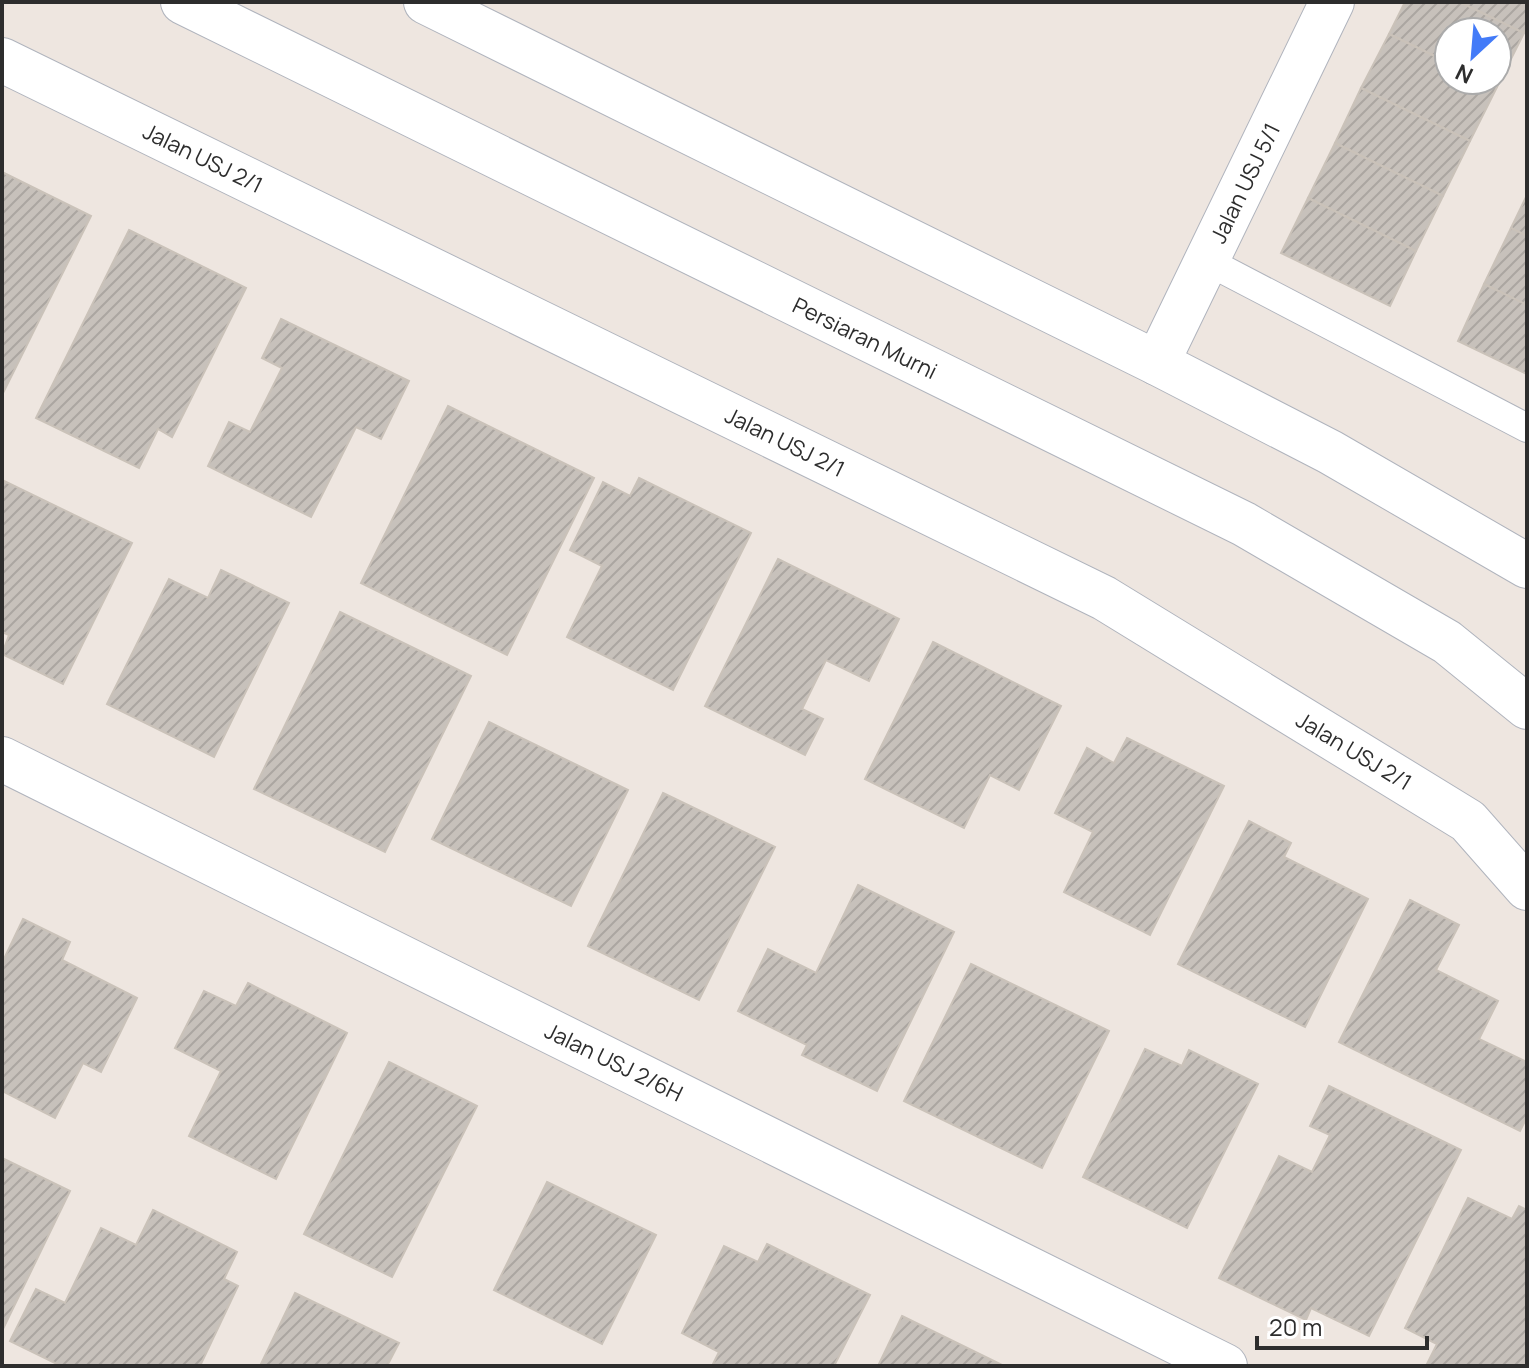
<svg xmlns="http://www.w3.org/2000/svg" width="1529" height="1368" font-family="Manrope,sans-serif">
	<defs>
		<pattern id="building-hatch" width="6" height="6" patternUnits="userSpaceOnUse" patternTransform="scale(2)"><rect width="6" height="6" fill="#c7c1bb"/><path d="M-1 1l2-2M0 6l6-6M5 7l2-2" fill="none" stroke="#aba6a1"/></pattern>
	</defs>
	<rect width="100%" height="100%" fill="#eee6e0"/>
	<!-- building -->
	<g fill="url(#building-hatch)" stroke="#cac2b9" stroke-width="2">
		<path d="M 1405,2 L 1460,2 L 1524,33 L 1497,87 L 1483,80 L 1497,80 L 1497,32 L 1449,32 L 1449,63 L 1389,34 Z"/>
		<path d="M 1460,2 L 1527,2 L 1527,27 L 1524,33 Z"/>
		<path d="M 1389,34 L 1449,63 L 1449,80 L 1483,80 L 1497,87 L 1470,141 L 1361,88 Z"/>
		<path d="M 1361,88 L 1470,141 L 1443,196 L 1335,143 Z"/>
		<path d="M 1335,143 L 1443,196 L 1416,251 L 1308,198 Z"/>
		<path d="M 2,172 L 91,216 L 2,395 Z"/>
		<path d="M 1527,195 L 1527,236 L 1511,228 Z"/>
		<path d="M 1308,198 L 1416,251 L 1390,306 L 1281,253 Z"/>
		<path d="M 1511,228 L 1527,236 L 1527,305 L 1484,284 Z"/>
		<path d="M 129,230 L 246,288 L 172,437 L 158,429 L 139,468 L 36,418 Z"/>
		<path d="M 1484,284 L 1527,305 L 1527,374 L 1458,341 Z"/>
		<path d="M 281,319 L 409,381 L 381,439 L 356,427 L 311,517 L 208,466 L 229,422 L 250,432 L 282,368 L 262,358 Z"/>
		<path d="M 448,406 L 594,478 L 507,655 L 361,583 Z"/>
		<path d="M 639,478 L 751,533 L 673,690 L 567,637 L 602,566 L 570,550 L 603,482 L 630,496 Z"/>
		<path d="M 2,480 L 132,543 L 63,684 L 2,654 L 9,635 L 2,632 Z"/>
		<path d="M 778,559 L 899,619 L 869,681 L 826,660 L 802,709 L 823,719 L 805,755 L 705,706 Z"/>
		<path d="M 221,570 L 289,603 L 214,757 L 107,704 L 169,579 L 208,598 Z"/>
		<path d="M 340,612 L 471,676 L 385,852 L 254,789 Z"/>
		<path d="M 933,642 L 1061,706 L 1019,790 L 990,775 L 964,828 L 865,779 Z"/>
		<path d="M 489,722 L 628,790 L 571,906 L 432,839 Z"/>
		<path d="M 1127,738 L 1224,786 L 1150,935 L 1064,892 L 1093,832 L 1055,813 L 1087,748 L 1114,763 Z"/>
		<path d="M 663,793 L 775,847 L 699,1000 L 588,946 Z"/>
		<path d="M 1249,821 L 1291,843 L 1284,857 L 1368,899 L 1305,1027 L 1178,964 Z"/>
		<path d="M 858,885 L 954,932 L 877,1091 L 802,1055 L 807,1045 L 738,1011 L 768,949 L 816,973 Z"/>
		<path d="M 1410,900 L 1459,925 L 1436,970 L 1498,1001 L 1479,1039 L 1527,1062 L 1527,1117 L 1520,1131 L 1339,1042 Z"/>
		<path d="M 23,919 L 70,942 L 62,960 L 137,998 L 101,1072 L 83,1063 L 55,1118 L 2,1091 L 2,963 Z"/>
		<path d="M 971,964 L 1109,1031 L 1042,1168 L 904,1101 Z"/>
		<path d="M 248,983 L 347,1033 L 276,1179 L 189,1136 L 221,1071 L 175,1048 L 204,991 L 236,1006 Z"/>
		<path d="M 1145,1049 L 1182,1066 L 1189,1050 L 1258,1084 L 1187,1228 L 1083,1177 Z"/>
		<path d="M 389,1062 L 477,1106 L 392,1277 L 304,1234 Z"/>
		<path d="M 1329,1086 L 1461,1150 L 1369,1336 L 1311,1308 L 1306,1320 L 1219,1278 L 1279,1156 L 1312,1172 L 1330,1135 L 1310,1126 Z"/>
		<path d="M 2,1158 L 70,1191 L 2,1331 Z"/>
		<path d="M 547,1182 L 656,1235 L 602,1344 L 494,1290 Z"/>
		<path d="M 1468,1198 L 1512,1219 L 1519,1206 L 1527,1210 L 1527,1366 L 1426,1366 L 1437,1344 L 1405,1328 Z"/>
		<path d="M 153,1210 L 237,1252 L 224,1279 L 238,1286 L 200,1366 L 61,1366 L 10,1341 L 36,1289 L 65,1303 L 101,1228 L 136,1245 Z"/>
		<path d="M 767,1244 L 870,1295 L 834,1366 L 712,1366 L 719,1352 L 682,1333 L 724,1246 L 758,1262 Z"/>
		<path d="M 295,1293 L 399,1343 L 387,1366 L 260,1366 Z"/>
		<path d="M 902,1316 L 1004,1366 L 878,1366 Z"/>
	</g>
	<g fill="none" stroke-linecap="round" stroke-linejoin="round">
		<defs>
			<path id="lane" d="M 1207,261 L 1527,428"/>
			<g id="street">
				<path d="M 2,60 L 1104,598 L 1468,821 L 1527,888"/>
				<path d="M 1157,363 L 1332,2"/>
				<path d="M 2,759 L 1225,1366"/>
			</g>
			<g id="secondary">
				<path d="M 183,2 L 1244,524 L 1447,642 L 1527,707"/>
				<path d="M 426,2 L 1157,363 L 1330,452 L 1527,566"/>
			</g>
		</defs>
		<!-- lane casing -->
		<use href="#lane" stroke="#b0b4bd" stroke-width="30"/>
		<!-- street casing -->
		<use href="#street" stroke="#b0b4bd" stroke-width="46"/>
		<!-- secondary casing -->
		<use href="#secondary" stroke="#b0b4bd" stroke-width="46"/>
		<!-- lane -->
		<use href="#lane" stroke="#fff" stroke-width="28"/>
		<!-- street -->
		<use href="#street" stroke="#fff" stroke-width="44"/>
		<!-- secondary -->
		<use href="#secondary" stroke="#fff" stroke-width="44"/>
	</g>
	<g text-anchor="middle" dominant-baseline="central" stroke-width="7" stroke-linejoin="round" paint-order="stroke">
		<!-- street labels -->
		<g font-size="22" fill="#2d2d2d" stroke="#fff">
			<text transform="translate(203 158) rotate(26)">Jalan USJ 2/1</text>
			<text transform="translate(1245 183) rotate(-64)">Jalan USJ 5/1</text>
			<text transform="translate(865 338) rotate(26)">Persiaran Murni</text>
			<text transform="translate(785 442) rotate(26)">Jalan USJ 2/1</text>
			<text transform="translate(1354 751) rotate(31)">Jalan USJ 2/1</text>
			<text transform="translate(614 1062) rotate(26)">Jalan USJ 2/6H</text>
		</g>
	</g>
	<!-- border -->
	<rect width="1529" height="1368" fill="none" stroke="#2d2d2d" stroke-width="8"/>
	<!-- north arrow -->
	<g transform="translate(1473 56) rotate(206)"><circle r="38" fill="#ffffff" stroke="#ababab" stroke-width="2"/>
	<path d="M0-6L14 30L0 20L-14 30Z" fill="#437bf8"/>
	<text y="-12" font-size="22" font-weight="bold" text-anchor="middle" fill="#2d2d2d">N</text>
	</g>
	<!-- scale -->
	<path d="M1257 1336v12h170v-12" fill="none" stroke="#2d2d2d" stroke-width="4"/>
	<text x="1269" y="1336" font-size="24" fill="#2d2d2d" stroke="#ffffff" stroke-width="6" paint-order="stroke">20 m</text>
</svg>
